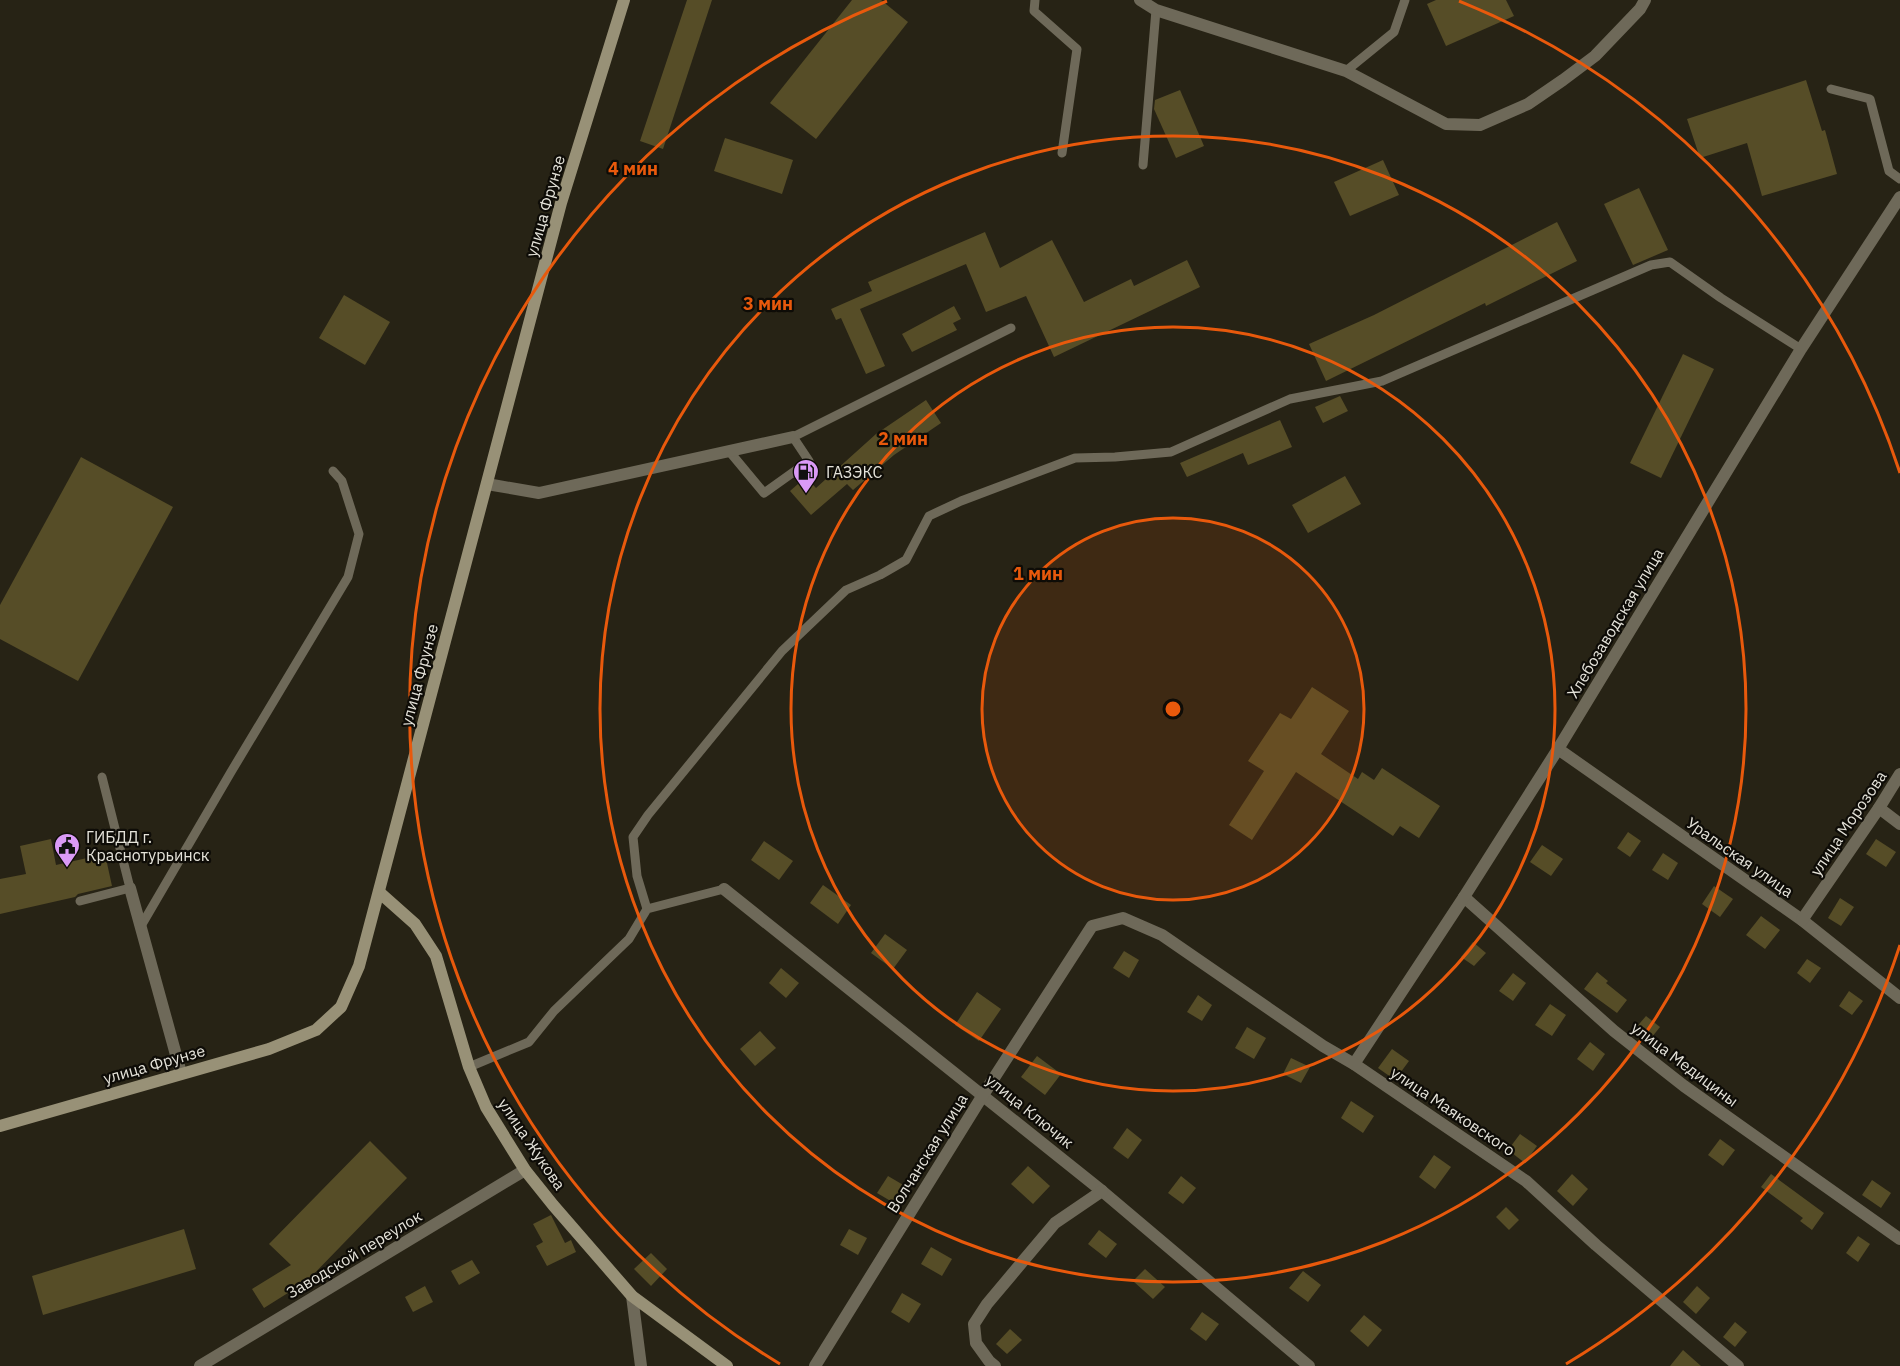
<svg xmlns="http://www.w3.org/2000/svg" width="1900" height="1366" font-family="'IBM Plex Sans',sans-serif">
	<rect width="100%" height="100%" fill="#272315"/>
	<!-- building -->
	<g fill="#564d27">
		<path d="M 687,0 L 712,0 L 663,149 L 640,141 Z"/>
		<path d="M 852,0 L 881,0 L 908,22 L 816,139 L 770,103 Z"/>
		<path d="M 1436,0 L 1506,0 L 1514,16 L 1446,46 L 1427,4 Z"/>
		<path d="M 1806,80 L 1822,131 L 1825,130 L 1837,174 L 1762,196 L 1747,143 L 1700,158 L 1687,119 Z"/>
		<path d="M 1180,90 L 1204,146 L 1176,158 L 1154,109 L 1155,100 Z"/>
		<path d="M 725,138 L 793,160 L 782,194 L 714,171 Z"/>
		<path d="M 1383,160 L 1399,195 L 1350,216 L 1334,182 Z"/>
		<path d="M 1639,188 L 1668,250 L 1633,265 L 1604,204 Z"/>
		<path d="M 1557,222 L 1577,261 L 1486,306 L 1485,303 L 1326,381 L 1309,344 L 1374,315 Z"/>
		<path d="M 985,232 L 1000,268 L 1052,240 L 1084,302 L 1131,279 L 1134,286 L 1187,260 L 1200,287 L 1054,357 L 1026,296 L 986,312 L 966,264 L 860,309 L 885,366 L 866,374 L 841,318 L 836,320 L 831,309 L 872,291 L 868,282 Z"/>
		<path d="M 344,295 L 390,322 L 365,365 L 319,338 Z"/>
		<path d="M 954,306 L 961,319 L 953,323 L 957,330 L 912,352 L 902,334 Z"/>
		<path d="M 1683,354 L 1714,369 L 1661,478 L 1630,463 Z"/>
		<path d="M 1340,396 L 1348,411 L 1323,423 L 1315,407 Z"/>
		<path d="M 926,400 L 941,423 L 894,455 L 853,490 L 847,484 L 811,515 L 790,491 L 806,477 L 816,488 L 876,434 Z"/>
		<path d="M 1280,420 L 1292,447 L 1248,465 L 1243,453 L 1187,477 L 1180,463 Z"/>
		<path d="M 81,457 L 173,507 L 78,681 L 0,639 L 0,605 Z"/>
		<path d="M 1345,476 L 1361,504 L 1308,533 L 1292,505 Z"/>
		<path d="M 1312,687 L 1349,711 L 1321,754 L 1358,779 L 1362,772 L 1374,780 L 1382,768 L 1440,806 L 1419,838 L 1400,826 L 1393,836 L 1296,772 L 1252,840 L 1229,825 L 1264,771 L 1248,761 L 1280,713 L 1291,719 Z"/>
		<path d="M 1628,832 L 1641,841 L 1630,857 L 1617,848 Z"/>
		<path d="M 51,839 L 56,865 L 105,854 L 112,886 L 78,894 L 75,897 L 0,914 L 0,879 L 26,874 L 20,846 Z"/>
		<path d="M 1876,839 L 1896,852 L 1886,867 L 1866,854 Z"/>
		<path d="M 764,841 L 793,861 L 779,880 L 751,860 Z"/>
		<path d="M 1542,845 L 1563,859 L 1551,876 L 1530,862 Z"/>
		<path d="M 1663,853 L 1678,863 L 1668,880 L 1652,870 Z"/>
		<path d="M 823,885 L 851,905 L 838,924 L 810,903 Z"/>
		<path d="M 1714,886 L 1733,899 L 1720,917 L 1702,904 Z"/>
		<path d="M 1840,898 L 1854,907 L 1841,926 L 1828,918 Z"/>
		<path d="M 1761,916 L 1780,930 L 1765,949 L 1746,935 Z"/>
		<path d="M 885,934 L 907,950 L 893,969 L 871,953 Z"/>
		<path d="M 1473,942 L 1486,953 L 1474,966 L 1461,957 Z"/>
		<path d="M 1124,951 L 1139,960 L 1129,978 L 1113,968 Z"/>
		<path d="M 1807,959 L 1821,968 L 1810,983 L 1797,973 Z"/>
		<path d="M 781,968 L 799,983 L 786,998 L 769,983 Z"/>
		<path d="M 1597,972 L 1608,981 L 1606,983 L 1627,1000 L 1617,1013 L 1584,989 Z"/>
		<path d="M 1513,973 L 1526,983 L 1513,1001 L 1499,991 Z"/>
		<path d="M 1849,991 L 1863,1001 L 1852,1015 L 1839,1006 Z"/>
		<path d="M 977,992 L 1001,1009 L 979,1041 L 955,1025 Z"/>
		<path d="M 1198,995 L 1212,1005 L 1202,1021 L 1187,1012 Z"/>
		<path d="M 1550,1004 L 1566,1015 L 1552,1036 L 1535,1025 Z"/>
		<path d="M 1646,1016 L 1660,1027 L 1648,1042 L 1634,1030 Z"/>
		<path d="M 1247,1027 L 1266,1038 L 1254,1059 L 1235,1048 Z"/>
		<path d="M 760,1031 L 776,1048 L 755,1066 L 740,1049 Z"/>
		<path d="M 1590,1042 L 1605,1054 L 1593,1071 L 1577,1059 Z"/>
		<path d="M 1392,1049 L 1409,1061 L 1395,1080 L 1378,1068 Z"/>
		<path d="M 1037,1056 L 1061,1074 L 1045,1095 L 1021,1077 Z"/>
		<path d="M 1291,1058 L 1310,1067 L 1301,1083 L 1283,1074 Z"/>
		<path d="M 1351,1101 L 1374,1116 L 1363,1133 L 1341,1118 Z"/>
		<path d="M 1127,1128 L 1142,1140 L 1128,1159 L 1113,1148 Z"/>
		<path d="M 1520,1134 L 1537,1146 L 1525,1163 L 1508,1150 Z"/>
		<path d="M 1720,1139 L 1735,1150 L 1723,1166 L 1708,1155 Z"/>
		<path d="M 370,1141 L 407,1178 L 307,1281 L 264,1308 L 252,1289 L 291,1265 L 269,1244 Z"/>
		<path d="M 1434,1155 L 1451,1167 L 1435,1189 L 1419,1177 Z"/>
		<path d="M 1028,1166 L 1050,1186 L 1033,1204 L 1011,1184 Z"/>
		<path d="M 1572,1174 L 1588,1189 L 1573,1206 L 1557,1191 Z"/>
		<path d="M 1771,1174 L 1824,1213 L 1812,1230 L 1800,1221 L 1803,1218 L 1761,1187 Z"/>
		<path d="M 888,1176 L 905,1186 L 894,1203 L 877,1193 Z"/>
		<path d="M 1181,1176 L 1196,1188 L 1183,1204 L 1168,1193 Z"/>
		<path d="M 1872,1180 L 1891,1193 L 1881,1208 L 1862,1195 Z"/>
		<path d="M 1506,1207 L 1519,1220 L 1509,1230 L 1496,1217 Z"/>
		<path d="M 551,1215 L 565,1243 L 571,1240 L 576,1252 L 547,1266 L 536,1246 L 543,1242 L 533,1224 Z"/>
		<path d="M 184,1229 L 196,1269 L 43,1315 L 32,1276 Z"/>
		<path d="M 849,1229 L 867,1238 L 858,1255 L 840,1245 Z"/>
		<path d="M 1099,1230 L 1117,1244 L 1106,1258 L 1088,1244 Z"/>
		<path d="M 1858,1236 L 1870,1244 L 1858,1262 L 1846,1253 Z"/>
		<path d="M 931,1247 L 952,1259 L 942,1276 L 921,1264 Z"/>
		<path d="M 651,1253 L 667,1269 L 651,1286 L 634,1269 Z"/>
		<path d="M 472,1260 L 480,1273 L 459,1285 L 451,1271 Z"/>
		<path d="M 1145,1269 L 1165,1287 L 1153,1299 L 1133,1281 Z"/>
		<path d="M 1303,1271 L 1321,1285 L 1308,1302 L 1289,1288 Z"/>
		<path d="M 425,1286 L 433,1302 L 413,1312 L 405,1297 Z"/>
		<path d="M 1697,1286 L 1710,1298 L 1696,1314 L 1683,1302 Z"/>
		<path d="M 902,1293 L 921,1304 L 909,1323 L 891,1312 Z"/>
		<path d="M 1202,1312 L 1219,1324 L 1206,1341 L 1190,1329 Z"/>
		<path d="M 1364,1315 L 1382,1330 L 1368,1347 L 1350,1331 Z"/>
		<path d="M 1735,1322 L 1747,1332 L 1735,1347 L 1723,1337 Z"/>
		<path d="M 1010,1329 L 1022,1340 L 1007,1354 L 996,1344 Z"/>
		<path d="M 1683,1350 L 1701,1366 L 1670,1366 Z"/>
	</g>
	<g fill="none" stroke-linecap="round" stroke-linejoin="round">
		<!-- lane -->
		<g stroke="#6e6959" stroke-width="9">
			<path d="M 1035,0 L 1034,11 L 1077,49 L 1062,153"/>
			<path d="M 1346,71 L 1394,32 L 1405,0"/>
			<path d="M 1831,89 L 1870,99 L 1889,171 L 1900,179"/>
			<path d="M 1143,165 L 1156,10"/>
			<path d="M 729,451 L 764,493 L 809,461 L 793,437 L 1011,328"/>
			<path d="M 80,901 L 130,888 L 102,777"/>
			<path d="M 647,909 L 637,876 L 633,837 L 648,815 L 782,651 L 846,590 L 880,575 L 906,560 L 929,516 L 961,501 L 1075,458 L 1115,457 L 1171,452 L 1290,399 L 1382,381 L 1651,265 L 1670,262 L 1721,298 L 1801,349"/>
			<path d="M 141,926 L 231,772 L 348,577 L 359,534 L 342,481 L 333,471"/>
			<path d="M 469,1067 L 529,1042 L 554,1011 L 629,939 L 647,909 L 724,889"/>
		</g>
		<!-- street -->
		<g stroke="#6e6959" stroke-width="12">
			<path d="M 1140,0 L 1156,10 L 1346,71 L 1446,124 L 1480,125 L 1528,104 L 1563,80 L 1595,56 L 1640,9 L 1645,0"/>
			<path d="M 487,484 L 539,493 L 793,437"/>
			<path d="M 1558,749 L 1802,920 L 1900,998"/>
			<path d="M 1879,808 L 1900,824"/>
			<path d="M 130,888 L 181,1073"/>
			<path d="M 724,889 L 1102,1191 L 1309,1366"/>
			<path d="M 1464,897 L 1614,1031 L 1684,1086 L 1900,1239"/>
			<path d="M 1802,920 L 1879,808 L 1900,774"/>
			<path d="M 1354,1064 L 1464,897 L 1558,749 L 1801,349 L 1900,197"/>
			<path d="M 632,1296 L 641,1366"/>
			<path d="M 200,1366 L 525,1170"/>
			<path d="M 815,1366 L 983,1095 L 1092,926 L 1123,918 L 1162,935 L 1323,1046 L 1354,1064 L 1526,1181 L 1596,1245 L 1738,1366"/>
			<path d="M 995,1366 L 989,1361 L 976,1343 L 974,1324 L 987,1304 L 1055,1223 L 1102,1191"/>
		</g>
		<!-- secondary -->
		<g stroke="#989177" stroke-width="12">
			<path d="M 379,892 L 415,924 L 436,956 L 469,1067 L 486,1107 L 525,1170 L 553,1205 L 632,1296 L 727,1366"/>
			<path d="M 0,1126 L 269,1049 L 316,1030 L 341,1007 L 359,966 L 561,203 L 624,0"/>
		</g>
	</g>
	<!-- distance rings -->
	<circle cx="1173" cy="709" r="191" fill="#e8590c" fill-opacity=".12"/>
	<g fill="none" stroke="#e8590c" stroke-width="3">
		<circle cx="1173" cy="709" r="191"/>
		<circle cx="1173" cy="709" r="382"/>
		<circle cx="1173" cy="709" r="573"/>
		<path d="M1900 945A764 764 0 0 1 1566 1364M780 1364A764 764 0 0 1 887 1M1459 1A764 764 0 0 1 1900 473"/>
	</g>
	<!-- icons -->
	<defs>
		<symbol id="fuel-pin" viewBox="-11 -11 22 30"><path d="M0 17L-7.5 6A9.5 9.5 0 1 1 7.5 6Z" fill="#da9af6" stroke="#0e0c07"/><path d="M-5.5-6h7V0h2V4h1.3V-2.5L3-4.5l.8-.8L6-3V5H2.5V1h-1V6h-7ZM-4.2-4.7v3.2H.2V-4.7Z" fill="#111"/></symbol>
		<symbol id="civic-pin" viewBox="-11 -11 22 30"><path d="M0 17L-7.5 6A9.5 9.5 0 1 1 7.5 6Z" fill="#da9af6" stroke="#0e0c07"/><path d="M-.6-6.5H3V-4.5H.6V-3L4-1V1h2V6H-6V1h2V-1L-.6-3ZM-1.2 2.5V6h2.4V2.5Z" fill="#111"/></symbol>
	</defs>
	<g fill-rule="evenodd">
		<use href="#fuel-pin" x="791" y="457" width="30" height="40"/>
		<use href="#civic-pin" x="52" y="831" width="30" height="40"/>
	</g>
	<g text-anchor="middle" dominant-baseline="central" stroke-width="4.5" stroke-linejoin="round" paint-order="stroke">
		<!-- street labels -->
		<g font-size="16" fill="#e5e3da" stroke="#0e0c07">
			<text transform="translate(545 206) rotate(-74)">улица Фрунзе</text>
			<text transform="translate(1615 623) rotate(-59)">Хлебозаводская улица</text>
			<text transform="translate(419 675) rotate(-75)">улица Фрунзе</text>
			<text transform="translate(1848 823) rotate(-56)">улица Морозова</text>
			<text transform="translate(1740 857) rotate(35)">Уральская улица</text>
			<text transform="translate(154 1064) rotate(-16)">улица Фрунзе</text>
			<text transform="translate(1685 1064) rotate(37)">улица Медицины</text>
			<text transform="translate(1030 1111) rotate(39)">улица Ключик</text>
			<text transform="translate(1453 1111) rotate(34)">улица Маяковского</text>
			<text transform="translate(532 1144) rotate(56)">улица Жукова</text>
			<text transform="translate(927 1153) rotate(-58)">Волчанская улица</text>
			<text transform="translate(354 1254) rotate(-31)">Заводской переулок</text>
		</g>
		<!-- poi labels -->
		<g font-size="16" fill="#e5e3da" stroke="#0e0c07" text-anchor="start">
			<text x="826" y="472">ГАЗЭКС</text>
			<text x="86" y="837">ГИБДД г.<tspan x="86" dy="18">Краснотурьинск</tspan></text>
		</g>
	</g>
	<circle cx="1173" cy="709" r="9" fill="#e8590c" stroke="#0e0c07" stroke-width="3"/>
	<g font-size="18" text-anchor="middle" font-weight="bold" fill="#e8590c" stroke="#0e0c07" stroke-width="4.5" stroke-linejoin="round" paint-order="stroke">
		<text x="633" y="175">4 мин</text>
		<text x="768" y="310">3 мин</text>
		<text x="903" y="445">2 мин</text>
		<text x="1038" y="580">1 мин</text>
	</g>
</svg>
